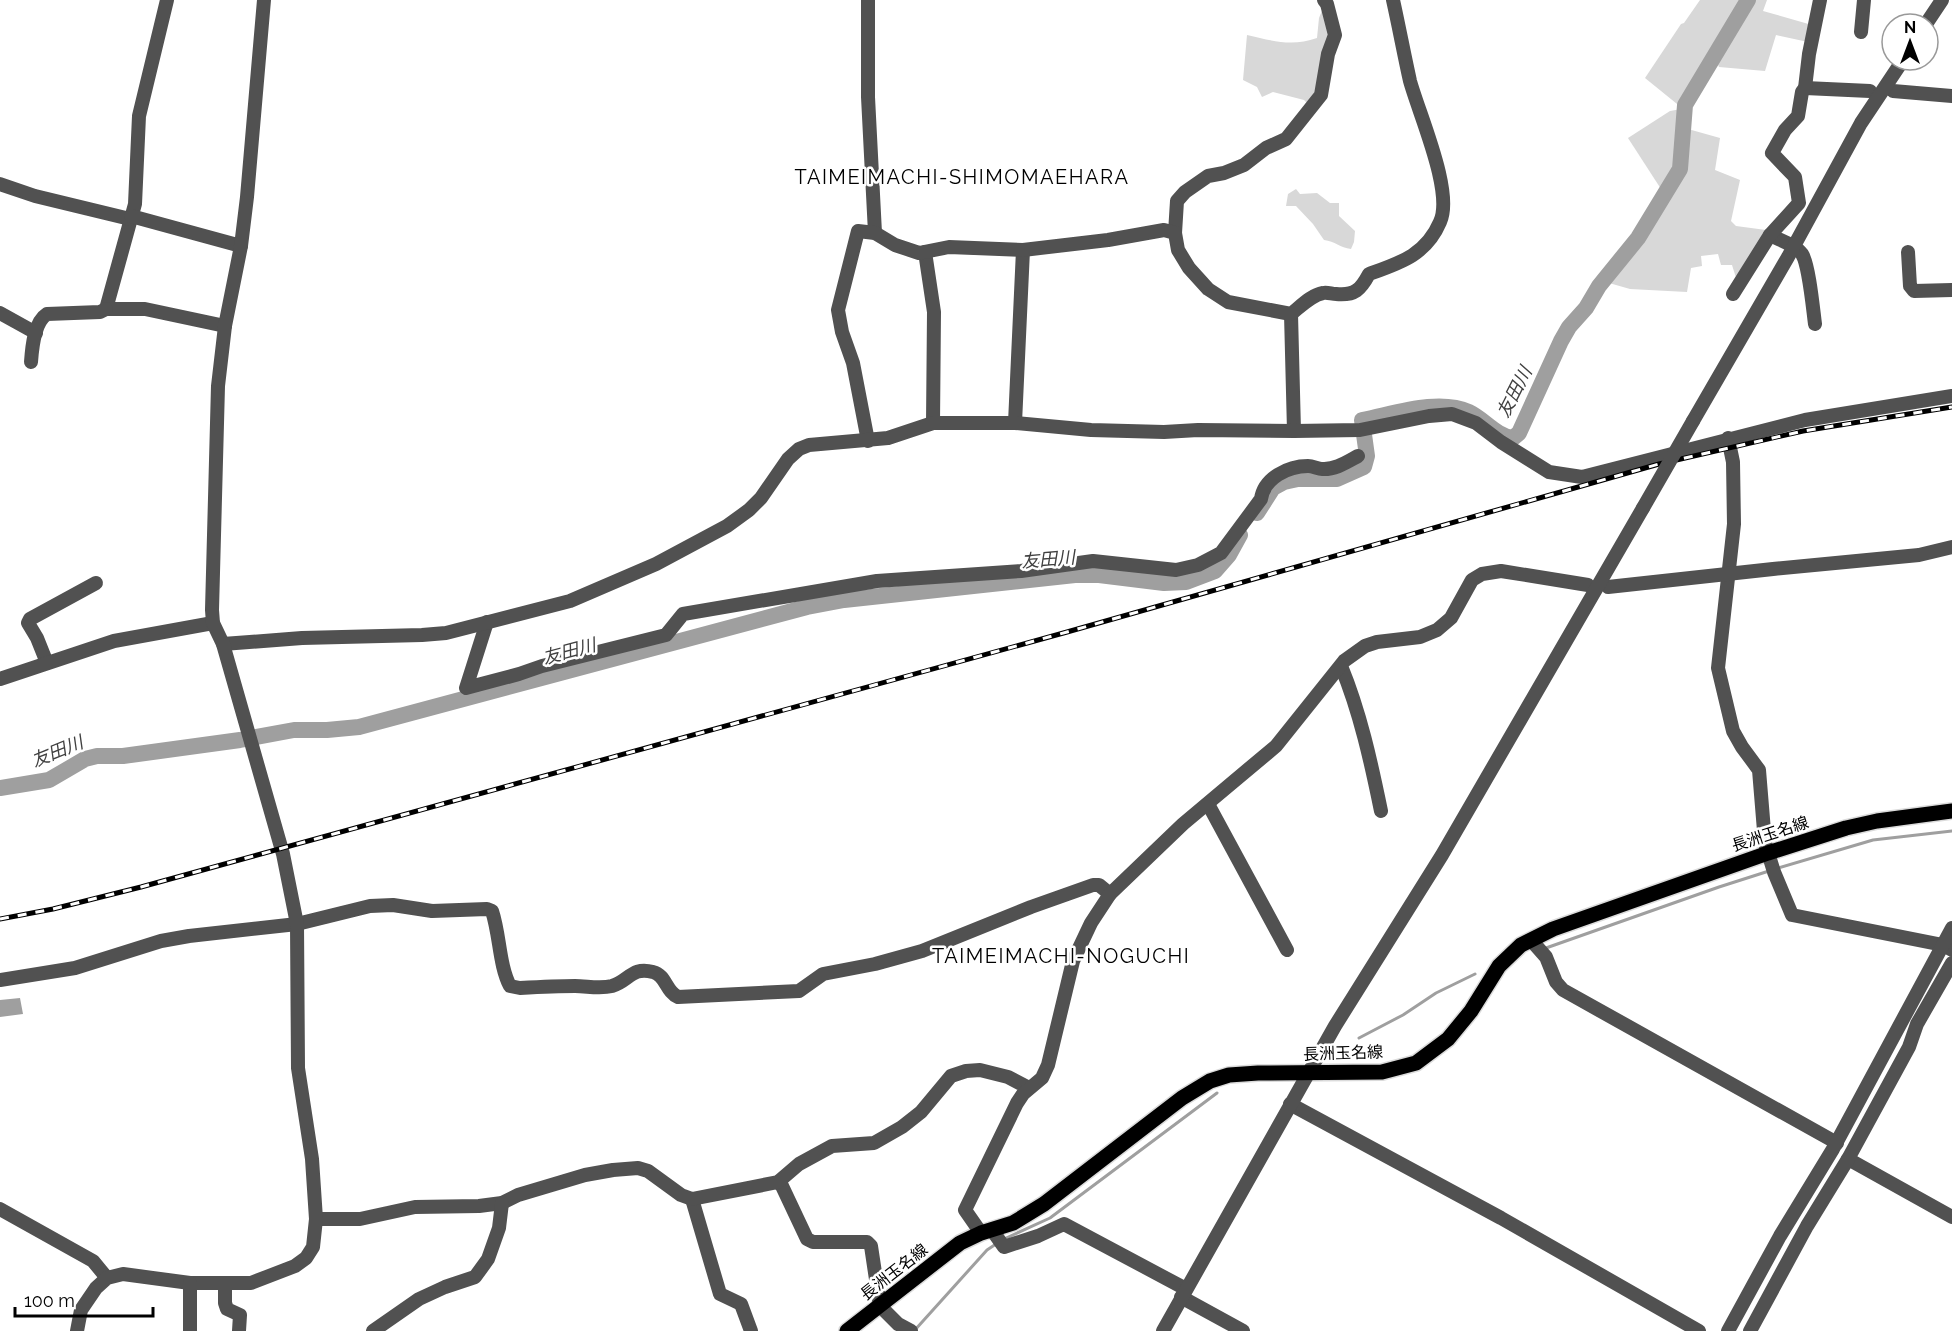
<svg xmlns="http://www.w3.org/2000/svg" width="1952" height="1331" font-family="Raleway,'Noto Sans JP',sans-serif">
	<rect width="100%" height="100%" fill="#fff"/>
	<!-- green -->
	<g fill="#d8d8d8">
		<path d="M 1700,0 L 1747,0 L 1682,108 L 1645,78 L 1681,24 L 1684,23 Z"/>
		<path d="M 1751,0 L 1767,0 L 1763,11 L 1812,25 L 1808,42 L 1776,35 L 1765,71 L 1719,67 L 1716,60 Z"/>
		<path d="M 1323,8 L 1333,35 L 1319,95 L 1308,104 L 1304,100 L 1273,92 L 1262,97 L 1257,87 L 1243,80 L 1247,35 C 1273,41 1292,47 1317,38 L 1319,18 Z"/>
		<path d="M 1681,109 L 1678,168 L 1661,189 L 1628,138 L 1670,111 Z"/>
		<path d="M 1688,129 L 1720,138 L 1715,170 L 1740,180 L 1731,221 L 1736,226 L 1766,230 L 1737,281 L 1732,265 L 1721,265 L 1718,254 L 1701,256 L 1702,266 L 1691,268 L 1687,292 L 1630,289 L 1609,283 L 1634,251 L 1684,170 Z"/>
		<path d="M 1296,189 L 1300,194 L 1317,193 L 1330,203 L 1339,203 L 1339,216 L 1355,231 L 1354,242 L 1351,249 C 1340,248 1335,241 1324,240 L 1313,224 L 1296,206 L 1286,206 L 1288,194 Z"/>
	</g>
	<!-- water -->
	<path fill="#9f9f9f" d="M 20,998 L 23,1014 L 0,1017 L 0,1000 Z"/>
	<g fill="none" stroke-linecap="round" stroke-linejoin="round">
		<!-- stream -->
		<g stroke="#9f9f9f" stroke-width="3">
			<path d="M 1778,868 L 1873,840 L 1952,831"/>
			<path d="M 1546,948 L 1719,887 L 1769,871"/>
			<path d="M 1359,1038 L 1403,1015 L 1436,993 L 1475,974"/>
			<path d="M 1004,1239 L 1050,1218 L 1217,1093"/>
			<path d="M 914,1331 L 987,1250 L 996,1244"/>
		</g>
		<!-- river -->
		<g stroke="#9f9f9f" stroke-width="16">
			<path d="M 1257,513 L 1273,488 L 1284,482 L 1298,479 L 1337,479 L 1364,467 L 1367,456 L 1362,420 C 1394,414 1438,398 1469,412 C 1484,419 1496,436 1513,438 L 1519,433 L 1561,341 L 1569,327 L 1586,308 L 1599,286 L 1638,238 L 1680,169 L 1685,105 L 1748,0"/>
			<path d="M 0,788 L 49,780 L 85,759 L 97,756 L 123,756 L 240,740 L 294,730 L 327,730 L 359,727 L 807,607 L 844,600 L 1075,575 L 1099,575 L 1164,583 L 1186,582 L 1215,571 L 1229,555 L 1240,535"/>
		</g>
		<defs>
			<path id="major" d="M 847,1331 L 960,1243 L 981,1233 L 1013,1223 L 1044,1204 L 1182,1098 L 1210,1081 L 1229,1075 L 1258,1073 L 1382,1072 L 1416,1063 L 1448,1039 L 1471,1011 L 1499,966 L 1521,945 L 1553,929 L 1768,853 L 1846,828 L 1877,821 L 1952,811"/>
		</defs>
		<!-- major casing -->
		<use href="#major" stroke="#dbdbdb" stroke-width="18"/>
		<!-- minor -->
		<g stroke="#515151" stroke-width="14">
			<path d="M 167,0 L 139,116 L 135,204 L 106,309 L 145,309 L 225,326"/>
			<path d="M 868,0 L 868,97 L 875,233"/>
			<path d="M 1926,24 L 1942,0"/>
			<path d="M 1861,32 L 1864,0"/>
			<path d="M 1805,88 L 1870,91"/>
			<path d="M 1893,91 L 1952,96"/>
			<path d="M 0,184 L 35,196 L 130,219"/>
			<path d="M 131,216 L 241,246"/>
			<path d="M 1175,233 L 1177,201 L 1185,192 L 1208,176 L 1224,173 L 1244,165 L 1266,148 L 1286,139 L 1321,95 L 1328,54 L 1335,35 L 1327,4 L 1324,0"/>
			<path d="M 1770,235 C 1779,240 1796,245 1802,254 C 1809,265 1813,309 1815,324"/>
			<path d="M 925,252 L 934,312 L 933,423"/>
			<path d="M 1908,252 L 1910,286 L 1914,291 L 1952,290"/>
			<path d="M 1733,294 L 1770,235 L 1799,203 L 1795,177 L 1772,153 L 1785,130 L 1798,116 L 1802,92 L 1805,88 L 1809,54 L 1820,0"/>
			<path d="M 0,313 L 36,333"/>
			<path d="M 1291,314 L 1294,431"/>
			<path d="M 31,362 C 32,348 34,322 47,314 L 100,312 L 106,309"/>
			<path d="M 1693,421 L 1788,257 L 1861,123 L 1903,60"/>
			<path d="M 1015,423 L 1023,250"/>
			<path d="M 1728,438 L 1733,462 L 1734,524 L 1718,668 L 1733,731 L 1742,747 L 1759,770 L 1765,843 L 1774,872 L 1792,915 L 1943,945 L 1952,950"/>
			<path d="M 868,441 L 853,363 L 842,332 L 838,310 L 858,231 L 875,233 L 895,245 L 919,253 L 949,247 L 1023,250 L 1108,240 L 1164,230 L 1175,233 L 1178,250 L 1189,268 L 1208,289 L 1228,302 L 1291,314 C 1300,307 1311,295 1323,293 C 1327,292 1332,294 1336,294 C 1355,296 1361,289 1369,274 C 1400,263 1426,255 1440,222 C 1454,192 1419,114 1410,81 C 1404,54 1399,27 1393,0"/>
			<path d="M 1608,587 L 1773,569 L 1919,555 L 1952,547"/>
			<path d="M 487,622 L 466,688 L 519,674 L 542,666 L 666,635 L 683,614 L 877,581 L 1021,571 L 1093,561 L 1176,570 L 1198,565 L 1221,553 L 1261,499 C 1264,478 1288,466 1308,466 C 1313,466 1318,469 1322,469 C 1335,470 1347,462 1358,456"/>
			<path d="M 223,644 L 302,638 L 422,635 L 446,633 L 570,601 L 656,564 L 727,526 L 749,510 L 761,498 L 788,459 L 799,449 L 809,445 L 888,438 L 933,423 L 1015,423 L 1091,430 L 1164,432 L 1198,430 L 1294,431 L 1360,430 L 1429,416 L 1452,414 L 1476,423 L 1501,442 L 1549,472 L 1582,477 L 1805,420 L 1952,396"/>
			<path d="M 47,663 L 37,638 L 28,623 L 30,619 L 96,583"/>
			<path d="M 1341,666 C 1360,712 1371,762 1381,811"/>
			<path d="M 0,679 L 114,641 L 213,623"/>
			<path d="M 1208,804 L 1287,950"/>
			<path d="M 1531,940 L 1546,957 L 1556,982 L 1563,990 L 1837,1143"/>
			<path d="M 0,980 L 75,968 L 161,941 L 189,936 L 297,924 L 370,906 L 393,905 L 432,911 L 487,909 L 492,911 C 500,935 499,965 510,986 L 520,988 C 538,987 557,986 575,986 C 587,986 600,989 612,986 C 629,981 632,966 653,972 C 666,975 666,992 678,997 L 799,991 L 823,974 L 875,964 L 922,951 L 1031,907 L 1093,885 L 1099,885 L 1110,894"/>
			<path d="M 1290,1104 L 1501,1218 L 1699,1331"/>
			<path d="M 1848,1159 L 1952,1217"/>
			<path d="M 778,1182 L 782,1186 L 807,1239 L 813,1242 L 867,1242 L 871,1246 L 880,1306 L 898,1324 L 911,1331"/>
			<path d="M 692,1199 L 720,1294 L 741,1304 L 751,1331"/>
			<path d="M 0,1209 L 93,1261 L 107,1278"/>
			<path d="M 316,1219 L 360,1219 L 415,1207 L 479,1206 L 502,1203 L 518,1195 L 585,1175 L 613,1170 L 638,1168 L 648,1171 L 681,1195 L 692,1199 L 778,1182 L 799,1164 L 832,1146 L 874,1143 L 902,1127 L 921,1112 L 951,1076 L 966,1071 L 980,1070 L 1008,1077 L 1029,1088"/>
			<path d="M 992,1230 L 1004,1247 L 1038,1236 L 1064,1224 L 1186,1289"/>
			<path d="M 981,1233 L 965,1210 L 1017,1103 L 1023,1094 L 1042,1078 L 1048,1065 L 1073,961 L 1091,923 L 1110,894 L 1183,824 L 1276,746 L 1344,661 L 1365,646 L 1377,642 L 1420,637 L 1437,630 L 1451,618 L 1472,580 L 1482,574 L 1501,571 L 1588,585"/>
			<path d="M 225,1283 L 225,1303 L 227,1309 L 240,1315 L 239,1331"/>
			<path d="M 1181,1297 L 1243,1331"/>
			<path d="M 77,1331 L 81,1310 L 96,1288 L 107,1278 L 123,1274 L 190,1283 L 251,1283 L 295,1266 L 306,1258 L 313,1247 L 316,1219 L 312,1159 L 298,1068 L 297,924 L 283,854 L 223,644 L 213,623 L 212,610 L 218,386 L 225,326 L 241,246 L 247,197 L 264,0"/>
			<path d="M 190,1331 L 190,1283"/>
			<path d="M 373,1331 L 419,1299 L 445,1287 L 475,1277 L 488,1259 L 499,1228 L 502,1203"/>
			<path d="M 1163,1331 L 1335,1026 L 1442,855 L 1643,508"/>
			<path d="M 1728,1331 L 1780,1236 L 1833,1149 L 1952,928"/>
			<path d="M 1750,1331 L 1807,1226 L 1848,1159 L 1909,1047 L 1917,1024 L 1952,963"/>
		</g>
		<!-- major -->
		<use href="#major" stroke="#000" stroke-width="15"/>
		<defs>
			<path id="rail" d="M 0,919 L 53,909 L 141,887 L 1067,632 L 1659,464 L 1803,431 L 1952,407"/>
		</defs>
		<!-- rail casing -->
		<use href="#rail" stroke="#000" stroke-width="5"/>
		<!-- rail -->
		<use href="#rail" stroke="#fff" stroke-width="3" stroke-dasharray="9" stroke-linecap="butt"/>
		<!-- minor-bridge -->
		<path stroke="#515151" stroke-width="14" d="M 1643,508 L 1693,421"/>
	</g>
	<g text-anchor="middle" dominant-baseline="central" stroke-width="5" stroke-linejoin="round" paint-order="stroke">
		<!-- street labels -->
		<g font-size="16" fill="#000" stroke="#fff">
			<text transform="translate(1770 834) rotate(-18)">長洲玉名線</text>
			<text transform="translate(1343 1053) rotate(-2)">長洲玉名線</text>
			<text transform="translate(894 1272) rotate(-38)">長洲玉名線</text>
		</g>
		<!-- water labels -->
		<g font-size="18" font-style="italic" fill="#404040" stroke="#fff">
			<text transform="translate(1514 392) rotate(-63)">友田川</text>
			<text transform="translate(1048 559) rotate(-5)">友田川</text>
			<text transform="translate(569 651) rotate(-15)">友田川</text>
			<text transform="translate(57 751) rotate(-22)">友田川</text>
		</g>
		<!-- quarter labels -->
		<g font-size="20" letter-spacing="1.5" fill="#000" stroke="#fff">
			<text x="962" y="177">TAIMEIMACHI-SHIMOMAEHARA</text>
			<text x="1061" y="956">TAIMEIMACHI-NOGUCHI</text>
		</g>
	</g>
	<!-- north arrow -->
	<g transform="translate(1910 42)"><circle r="28" fill="#ffffff" stroke="#999999" stroke-width="1.5"/>
	<path d="M0-4.5L10 22L0 15L-10 22Z" fill="#000000"/>
	<text y="-9" font-size="16" font-weight="bold" text-anchor="middle" fill="#000000">N</text>
	</g>
	<!-- scale -->
	<path d="M15 1307v9h138v-9" fill="none" stroke="#000000" stroke-width="3"/>
	<text x="24" y="1307" font-size="18" fill="#000000" stroke="#ffffff" stroke-width="4.5" paint-order="stroke">100 m</text>
</svg>
